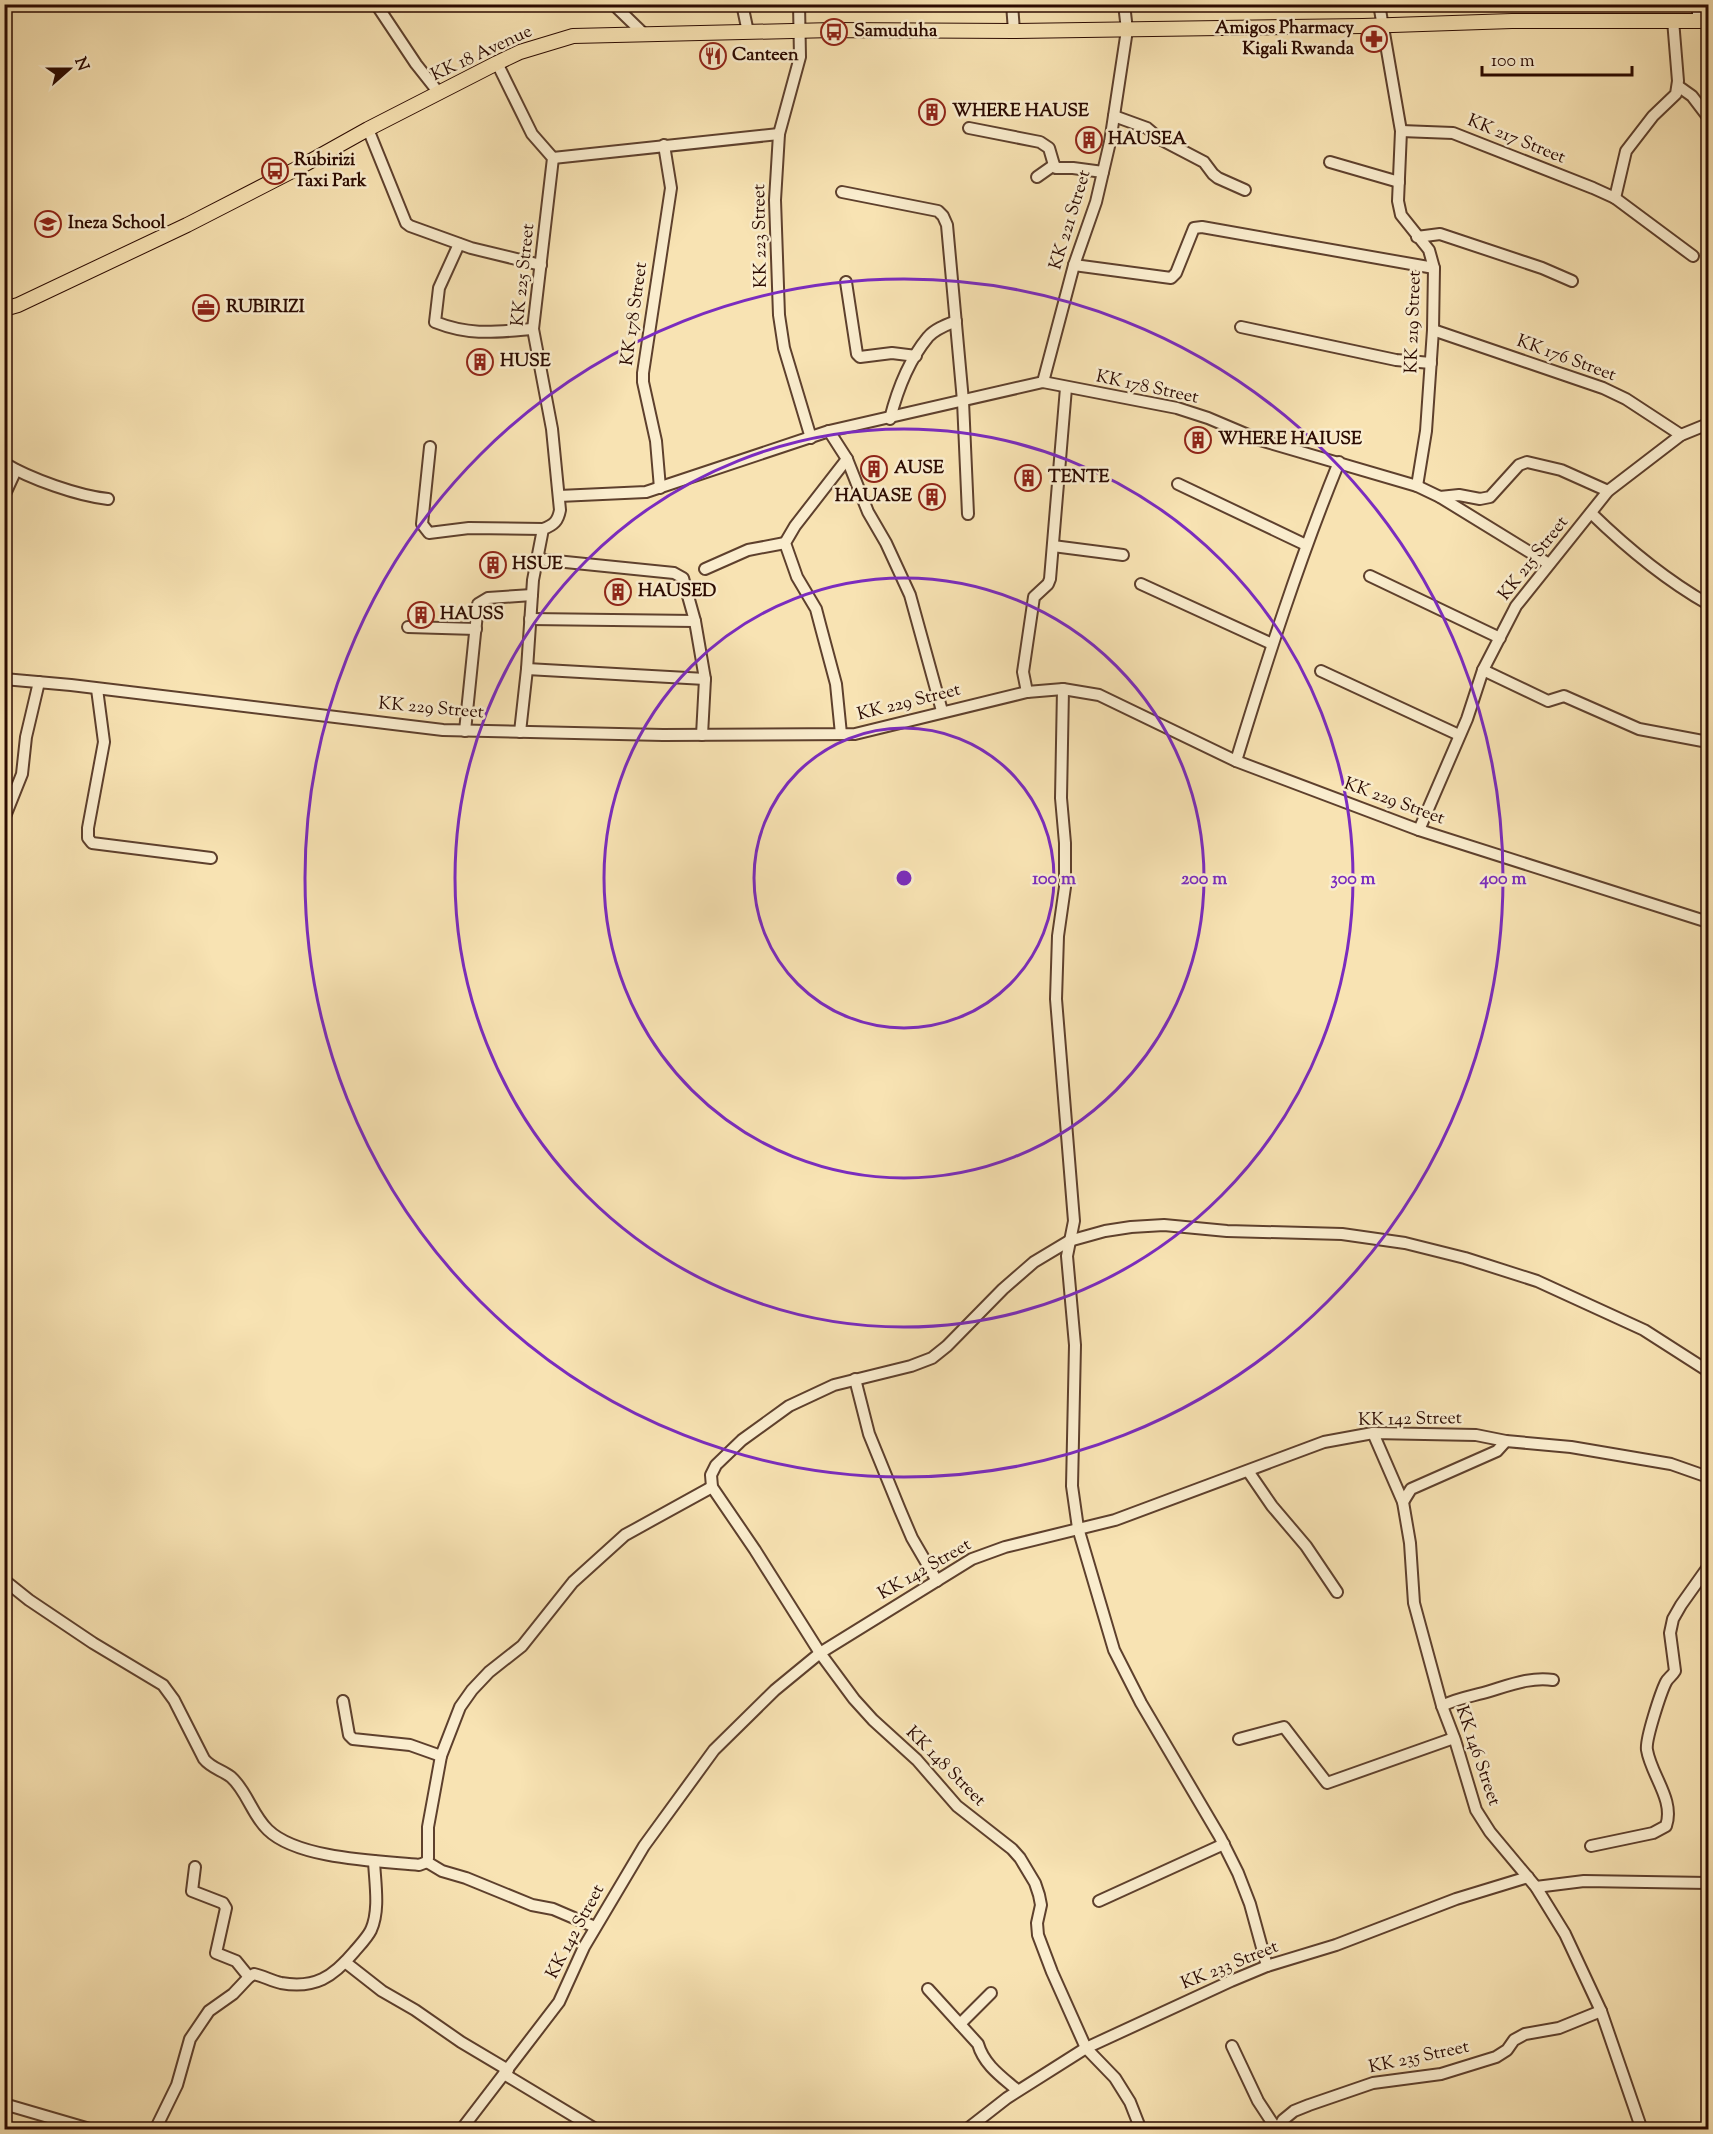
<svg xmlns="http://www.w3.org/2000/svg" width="1713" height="2134" font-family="'Sorts Mill Goudy',serif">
	<rect width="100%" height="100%" fill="#f8e3b3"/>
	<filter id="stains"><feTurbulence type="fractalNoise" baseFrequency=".00333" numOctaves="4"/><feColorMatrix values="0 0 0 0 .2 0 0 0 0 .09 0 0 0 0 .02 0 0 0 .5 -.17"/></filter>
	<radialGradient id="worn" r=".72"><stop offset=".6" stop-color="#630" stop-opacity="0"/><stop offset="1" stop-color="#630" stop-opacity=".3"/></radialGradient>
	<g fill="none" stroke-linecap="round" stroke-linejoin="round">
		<defs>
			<g id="minor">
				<path d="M 376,4 L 416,64 L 439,93"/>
				<path d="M 613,4 L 643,33"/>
				<path d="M 742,4 L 748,32"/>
				<path d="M 799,4 L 800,57 L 779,134 L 775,200 L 779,315 L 784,348 L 811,438"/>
				<path d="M 1012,4 L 1014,31"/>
				<path d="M 1379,4 L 1401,131 L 1398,201 L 1401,215 L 1429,250 L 1434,268 L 1433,330 L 1426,431 L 1417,486"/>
				<path d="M 1698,4 L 1698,21"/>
				<path d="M 497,63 L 532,134 L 553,158 L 533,329 L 552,429 L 560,510 C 558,521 554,525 543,529 L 533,580 L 527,669 L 520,732"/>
				<path d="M 1678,86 L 1692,96 L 1708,117"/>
				<path d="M 1114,116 L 1147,128 L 1160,139 L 1204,162 L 1213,174 L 1218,178 L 1245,190"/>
				<path d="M 969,128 L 1040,142 L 1049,148 L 1054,165 L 1056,168 L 1073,168 L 1103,172"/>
				<path d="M 368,129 L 406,223 L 410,226 L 471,248 L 541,265"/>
				<path d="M 1401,131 L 1453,133 L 1593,188 L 1615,198 L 1693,256"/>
				<path d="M 553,158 L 779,134"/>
				<path d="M 1330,162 L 1399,182"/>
				<path d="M 1037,177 L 1054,165"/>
				<path d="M 842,192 L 938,211 L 943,216 L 947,225 L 963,401 L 968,514"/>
				<path d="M 1615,198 L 1626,151 L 1653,116 L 1676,94 L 1678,81 L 1673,20"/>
				<path d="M 1417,237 L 1440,234 L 1542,268 L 1572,281"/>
				<path d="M 459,244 L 439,288 L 435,322 C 470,336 496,332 533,329"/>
				<path d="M 1074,265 L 1171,278 L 1176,273 L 1194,228 L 1202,227 L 1434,268"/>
				<path d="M 846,282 L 857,354 L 860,357 L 892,353 L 916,356"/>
				<path d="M 1241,327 L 1396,360 L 1431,363"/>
				<path d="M 1433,330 L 1603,388 L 1626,399 L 1681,435"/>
				<path d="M 1043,382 L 1074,265 L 1096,202 L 1110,142 L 1127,30 L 1124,4"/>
				<path d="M 890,419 C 897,391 909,360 928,337 C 935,329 946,325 956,321"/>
				<path d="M 829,431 L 847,459 L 868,512 L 886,543 L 910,595 L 942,711"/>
				<path d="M 430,447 L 422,524 L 429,533 L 469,528 L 543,529"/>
				<path d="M 4,463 C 30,479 79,496 108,499"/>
				<path d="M 1178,484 L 1306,545"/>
				<path d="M 660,488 L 656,441 L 643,382 L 643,373 L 671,188 L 664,145"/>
				<path d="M 4,496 L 16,470"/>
				<path d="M 559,496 L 646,492 L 829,431 L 1043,382 L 1177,408 L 1208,418 L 1260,440 L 1417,486 L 1440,497 L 1459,495 L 1480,499 L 1490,497 L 1519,465 L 1527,462 L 1561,470 L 1608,491"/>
				<path d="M 1440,497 L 1549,564"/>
				<path d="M 1591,513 C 1627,548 1664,579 1708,604"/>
				<path d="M 1053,546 L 1123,555"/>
				<path d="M 536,559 L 674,573 L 683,578 L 695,621 L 705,679 L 702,735"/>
				<path d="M 705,569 L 748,550 L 785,543"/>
				<path d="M 1370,576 L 1500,638"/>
				<path d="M 1141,584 L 1272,644"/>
				<path d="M 530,619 L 695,621"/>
				<path d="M 408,627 L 476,629"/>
				<path d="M 527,669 L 705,679"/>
				<path d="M 1483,670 L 1548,701 L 1564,696 L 1639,729 L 1708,742"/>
				<path d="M 1321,671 L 1459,735"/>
				<path d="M 4,679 L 71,685 L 443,730 L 663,735 L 855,734 L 1027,692 L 1063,689 L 1099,695 L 1236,761 L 1419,830 L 1708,922"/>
				<path d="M 97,689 L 104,742 L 88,828 L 88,838 L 92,843 L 211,858"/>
				<path d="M 1063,689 L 1061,798 L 1065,843 L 1065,887 L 1058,936 L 1056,999 L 1074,1221 L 1067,1256 L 1075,1345 L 1072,1486 L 1078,1528 L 1114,1650 L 1141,1703 L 1220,1837 L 1238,1873 L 1250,1904 L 1267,1966"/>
				<path d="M 1027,692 L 1023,672 L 1034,597 L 1048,584 L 1050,579 L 1066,388"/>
				<path d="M 465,731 L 478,604 L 488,598 L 532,595"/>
				<path d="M 841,734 L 836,684 L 821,628 L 816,609 L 797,577 L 785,543 L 795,526 L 847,459"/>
				<path d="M 1236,761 C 1267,660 1299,560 1339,462"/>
				<path d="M 4,819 L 22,774 L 26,737 L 39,682"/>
				<path d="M 1419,830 L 1467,719 L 1483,670 L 1516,606 L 1608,491 L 1681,435 L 1708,424"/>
				<path d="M 855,1379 L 869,1434 L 900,1510 L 912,1538 L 937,1581"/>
				<path d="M 1373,1433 L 1403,1502 L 1410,1543 L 1414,1603 L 1442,1706 L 1455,1740 L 1476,1810 L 1490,1832 L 1536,1887 L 1565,1934 L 1601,2011 L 1642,2130"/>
				<path d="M 1248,1471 L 1272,1506 L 1306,1546 L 1337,1592"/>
				<path d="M 1403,1502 L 1411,1489 L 1497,1451 L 1506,1441"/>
				<path d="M 4,1580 L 29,1600 L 93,1643 L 163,1685 L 174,1700 L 204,1759 C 211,1768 222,1770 231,1777 C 247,1791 252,1815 268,1830 C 298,1859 378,1861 419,1865 L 427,1862"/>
				<path d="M 343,1701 L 349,1735 L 353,1739 L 410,1745 L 441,1756"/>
				<path d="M 1442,1706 C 1455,1699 1468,1697 1483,1693 C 1505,1687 1530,1676 1553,1680"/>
				<path d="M 1239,1739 L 1284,1727 L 1327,1783 L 1454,1738"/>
				<path d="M 1591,1846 L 1653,1833 L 1666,1826 C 1675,1800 1651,1775 1647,1750 C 1645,1740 1661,1692 1666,1682 C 1668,1678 1672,1676 1675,1671 L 1670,1633 L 1673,1619 L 1681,1605 L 1708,1567"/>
				<path d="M 427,1862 L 428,1858 L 428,1827 L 441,1756 L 460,1707 L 472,1690 L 489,1672 L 522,1646 L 573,1582 L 625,1535 L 712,1487"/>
				<path d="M 427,1862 L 442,1871 L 466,1878 L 532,1905 L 553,1909 L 595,1927"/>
				<path d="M 195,1867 L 192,1891 L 223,1903 L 226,1908 L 216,1953 L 236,1961 L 249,1977"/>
				<path d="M 1536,1887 L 1584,1881 L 1708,1883"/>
				<path d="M 1099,1901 L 1224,1844"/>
				<path d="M 345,1962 L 382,1991 L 415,2010 L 461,2042 L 508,2070"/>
				<path d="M 928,1989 L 978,2044 C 984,2065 1002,2077 1017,2090"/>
				<path d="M 960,2024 L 991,1993"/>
				<path d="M 1232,2046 L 1258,2101 L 1277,2130"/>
				<path d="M 504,2074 L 597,2130"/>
				<path d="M 4,2104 L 93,2130"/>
				<path d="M 155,2130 L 177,2085 L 190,2039 L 209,2011 L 233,1994 L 249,1977 L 254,1974 C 263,1976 272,1981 281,1983 C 315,1989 333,1977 354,1952 C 359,1946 367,1938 371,1930 C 380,1910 375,1883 374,1861"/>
				<path d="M 461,2130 L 559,2002 L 584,1947 L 644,1846 L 714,1750 L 775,1690 L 820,1653 L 972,1559 L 1005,1547 L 1115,1520 L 1324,1442 L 1373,1433 L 1476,1435 L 1506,1441 L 1571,1447 L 1671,1464 L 1708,1477"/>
				<path d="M 966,2130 L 1007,2098 L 1086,2048 L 1231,1981 L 1267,1966 L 1336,1945 L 1456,1899 L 1528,1877"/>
				<path d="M 1141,2130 L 1130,2102 L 1115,2078 L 1086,2048 L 1052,1972 L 1038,1935 L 1037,1923 L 1041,1905 L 1039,1895 L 1035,1883 L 1020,1858 L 1012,1849 L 957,1806 L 917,1760 L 873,1720 L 854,1699 L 820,1653 L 755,1550 L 712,1487 L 711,1475 L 716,1465 L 742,1440 L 789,1406 L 834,1385 L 911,1366 L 932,1358 L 947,1346 L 1003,1289 L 1034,1262 L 1069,1241 L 1105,1231 L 1131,1227 L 1164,1225 L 1227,1231 L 1342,1234 L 1405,1243 L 1465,1258 L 1537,1281 L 1644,1330 L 1708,1371"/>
				<path d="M 1278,2130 L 1283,2120 L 1294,2111 L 1309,2105 L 1373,2083 L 1441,2074 L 1496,2057 L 1507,2050 L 1514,2040 L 1525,2034 L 1559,2028 L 1601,2011"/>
			</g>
			<path id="major" d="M 4,309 L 18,305 L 187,225 L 300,167 L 368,129 L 497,63 L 520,52 L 573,36 L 833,30 L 1014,31 L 1363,26 L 1512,21 L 1708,21"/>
		</defs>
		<!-- minor casing -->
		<use href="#minor" stroke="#5e402d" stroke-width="14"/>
		<!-- major casing -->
		<use href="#major" stroke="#2b0a00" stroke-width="16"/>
		<!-- minor -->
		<use href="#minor" stroke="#faedce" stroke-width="10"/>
		<!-- major -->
		<use href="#major" stroke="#f8e3b3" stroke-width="14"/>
	</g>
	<!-- distance rings -->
	<g fill="none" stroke="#7b2cbf" stroke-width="3">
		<circle cx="904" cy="878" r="150"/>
		<circle cx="904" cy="878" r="300"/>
		<circle cx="904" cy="878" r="449"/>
		<circle cx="904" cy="878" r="599"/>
	</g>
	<!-- icons -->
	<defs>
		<symbol id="bus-ring" viewBox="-11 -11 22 22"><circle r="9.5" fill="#faedce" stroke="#8f2418" stroke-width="1.5"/><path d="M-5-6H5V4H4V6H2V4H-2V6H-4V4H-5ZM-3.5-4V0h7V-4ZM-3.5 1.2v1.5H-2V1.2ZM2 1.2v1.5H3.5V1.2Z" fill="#8f2418"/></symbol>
		<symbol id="pharmacy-ring" viewBox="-11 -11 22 22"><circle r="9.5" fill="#faedce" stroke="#8f2418" stroke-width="1.5"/><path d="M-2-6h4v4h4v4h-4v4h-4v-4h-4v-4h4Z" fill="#8f2418"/></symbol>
		<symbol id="restaurant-ring" viewBox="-11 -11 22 22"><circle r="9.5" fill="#faedce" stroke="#8f2418" stroke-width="1.5"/><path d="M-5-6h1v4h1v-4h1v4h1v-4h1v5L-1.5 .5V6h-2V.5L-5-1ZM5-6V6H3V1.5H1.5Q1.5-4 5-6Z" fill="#8f2418"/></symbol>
		<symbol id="building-ring" viewBox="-11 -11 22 22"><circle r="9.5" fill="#faedce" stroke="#8f2418" stroke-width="1.5"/><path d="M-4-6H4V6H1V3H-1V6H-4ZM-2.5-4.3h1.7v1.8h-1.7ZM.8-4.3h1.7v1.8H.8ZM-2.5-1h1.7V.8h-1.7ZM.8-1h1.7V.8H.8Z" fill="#8f2418"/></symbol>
		<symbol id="school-ring" viewBox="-11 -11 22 22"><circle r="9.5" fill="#faedce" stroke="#8f2418" stroke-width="1.5"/><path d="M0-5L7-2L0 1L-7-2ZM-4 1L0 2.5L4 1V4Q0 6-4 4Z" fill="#8f2418"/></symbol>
		<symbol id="office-ring" viewBox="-11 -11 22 22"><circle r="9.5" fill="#faedce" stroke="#8f2418" stroke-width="1.5"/><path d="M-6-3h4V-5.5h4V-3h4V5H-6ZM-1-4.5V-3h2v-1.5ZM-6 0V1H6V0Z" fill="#8f2418"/></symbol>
	</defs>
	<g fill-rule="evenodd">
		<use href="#bus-ring" x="819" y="17" width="30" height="30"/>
		<use href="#pharmacy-ring" x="1359" y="24" width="30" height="30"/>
		<use href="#restaurant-ring" x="698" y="41" width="30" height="30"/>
		<use href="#building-ring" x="917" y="97" width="30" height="30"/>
		<use href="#building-ring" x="1074" y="125" width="30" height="30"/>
		<use href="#bus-ring" x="260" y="156" width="30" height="30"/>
		<use href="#school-ring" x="33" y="209" width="30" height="30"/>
		<use href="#office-ring" x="191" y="293" width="30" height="30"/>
		<use href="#building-ring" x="465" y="347" width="30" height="30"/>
		<use href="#building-ring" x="1183" y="425" width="30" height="30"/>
		<use href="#building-ring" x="859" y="454" width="30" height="30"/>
		<use href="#building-ring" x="1013" y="463" width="30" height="30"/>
		<use href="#building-ring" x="917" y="482" width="30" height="30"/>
		<use href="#building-ring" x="478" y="550" width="30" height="30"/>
		<use href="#building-ring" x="603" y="577" width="30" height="30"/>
		<use href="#building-ring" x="406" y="600" width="30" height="30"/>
	</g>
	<g text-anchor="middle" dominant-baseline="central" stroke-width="5" stroke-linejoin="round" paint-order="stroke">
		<!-- poi labels -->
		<g font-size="18" font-weight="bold" fill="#2b0a00" stroke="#faedce" text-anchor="start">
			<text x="1354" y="29" text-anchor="end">Amigos Pharmacy<tspan x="1354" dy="21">Kigali Rwanda</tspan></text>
			<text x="854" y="32">Samuduha</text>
			<text x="732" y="56">Canteen</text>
			<text x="952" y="112">WHERE HAUSE</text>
			<text x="1108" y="140">HAUSEA</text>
			<text x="294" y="161">Rubirizi<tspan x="294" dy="21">Taxi Park</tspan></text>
			<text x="68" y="224">Ineza School</text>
			<text x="226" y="308">RUBIRIZI</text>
			<text x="500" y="362">HUSE</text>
			<text x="1218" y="440">WHERE HAIUSE</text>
			<text x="894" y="469">AUSE</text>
			<text x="1048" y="478">TENTE</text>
			<text x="912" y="497" text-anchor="end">HAUASE</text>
			<text x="512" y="565">HSUE</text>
			<text x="638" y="592">HAUSED</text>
			<text x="440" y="615">HAUSS</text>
		</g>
		<!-- street labels -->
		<g font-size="18" fill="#2b0a00" stroke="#faedce">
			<text transform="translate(482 54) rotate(-25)">KK 18 Avenue</text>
			<text transform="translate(1516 140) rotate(22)">KK 217 Street</text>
			<text transform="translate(1071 220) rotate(-73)">KK 221 Street</text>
			<text transform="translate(761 236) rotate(-91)">KK 223 Street</text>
			<text transform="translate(524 275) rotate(-84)">KK 225 Street</text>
			<text transform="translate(635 314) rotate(-82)">KK 178 Street</text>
			<text transform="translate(1414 322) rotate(-88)">KK 219 Street</text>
			<text transform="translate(1566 359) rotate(20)">KK 176 Street</text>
			<text transform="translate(1147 388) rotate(12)">KK 178 Street</text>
			<text transform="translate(1534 559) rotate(-52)">KK 215 Street</text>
			<text transform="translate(909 703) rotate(-14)">KK 229 Street</text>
			<text transform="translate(431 709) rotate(5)">KK 229 Street</text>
			<text transform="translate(1394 802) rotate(20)">KK 229 Street</text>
			<text transform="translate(1410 1420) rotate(-1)">KK 142 Street</text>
			<text transform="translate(925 1570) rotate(-30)">KK 142 Street</text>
			<text transform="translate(1477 1756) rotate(71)">KK 146 Street</text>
			<text transform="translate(945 1767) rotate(45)">KK 148 Street</text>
			<text transform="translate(576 1932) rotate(-62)">KK 142 Street</text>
			<text transform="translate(1230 1966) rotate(-22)">KK 233 Street</text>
			<text transform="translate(1419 2058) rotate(-12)">KK 235 Street</text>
		</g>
	</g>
	<circle cx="904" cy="878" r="9" fill="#7b2cbf" stroke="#faedce" stroke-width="3"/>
	<g font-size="18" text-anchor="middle" font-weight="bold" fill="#7b2cbf" stroke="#faedce" stroke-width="5" stroke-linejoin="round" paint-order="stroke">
		<text x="1054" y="884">100 m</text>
		<text x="1204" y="884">200 m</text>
		<text x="1353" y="884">300 m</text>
		<text x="1503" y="884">400 m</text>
	</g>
	<!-- margin -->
	<rect width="1713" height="2134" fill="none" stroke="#f8e3b3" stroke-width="24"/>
	<rect x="6" y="6" width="1701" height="2122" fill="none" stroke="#2b0a00" stroke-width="3"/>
	<rect x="12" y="12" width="1689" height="2110" fill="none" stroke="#2b0a00" stroke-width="1.5"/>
	<!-- north arrow -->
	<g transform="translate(69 69) rotate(69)" stroke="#faedce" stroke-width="4.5" paint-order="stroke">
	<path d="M0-4.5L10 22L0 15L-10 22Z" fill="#2b0a00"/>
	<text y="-9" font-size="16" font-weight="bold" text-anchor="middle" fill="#2b0a00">N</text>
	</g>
	<!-- scale -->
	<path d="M1482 66v9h150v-9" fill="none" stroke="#2b0a00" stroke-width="3"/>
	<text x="1491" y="66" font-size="18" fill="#2b0a00" stroke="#faedce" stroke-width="4.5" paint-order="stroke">100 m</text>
	<rect width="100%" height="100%" filter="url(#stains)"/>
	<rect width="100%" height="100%" fill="url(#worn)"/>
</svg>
